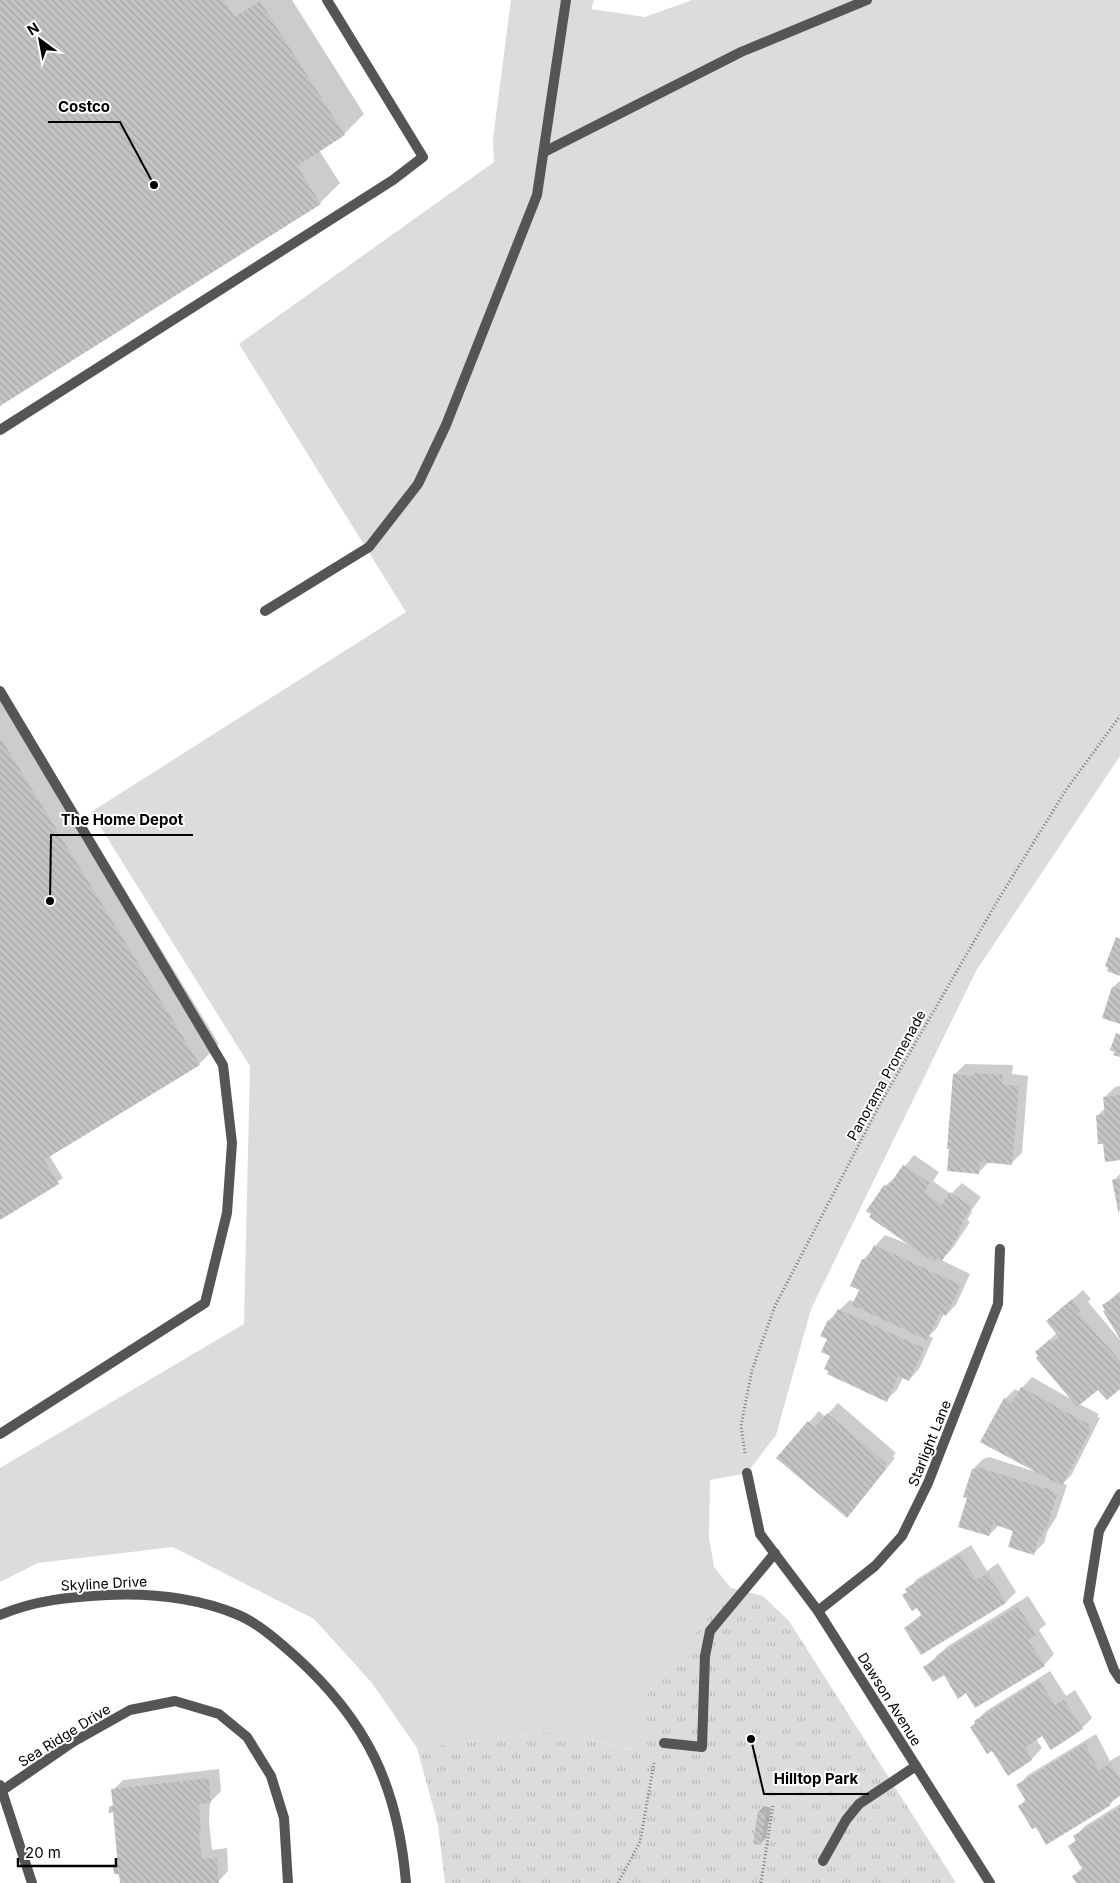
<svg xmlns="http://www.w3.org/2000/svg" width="1120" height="1883" font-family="Inter,sans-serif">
	<defs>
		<pattern id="park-tufts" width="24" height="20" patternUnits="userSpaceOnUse" patternTransform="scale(1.25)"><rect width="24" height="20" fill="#dcdcdc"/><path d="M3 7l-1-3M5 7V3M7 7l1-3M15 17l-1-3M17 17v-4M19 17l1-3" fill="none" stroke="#bbb"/></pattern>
		<pattern id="building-back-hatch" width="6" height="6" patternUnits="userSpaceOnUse" patternTransform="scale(1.25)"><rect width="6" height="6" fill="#c4c4c4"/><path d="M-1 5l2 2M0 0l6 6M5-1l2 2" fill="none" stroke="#a7a7a7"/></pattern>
	</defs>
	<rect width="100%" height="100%" fill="#fff"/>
	<!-- grass -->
	<path fill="#dcdcdc" d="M 511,0 L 594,0 L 591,9 L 645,17 L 692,0 L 1120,0 L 1120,756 L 976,971 L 811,1309 L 776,1435 L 747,1473 L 710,1480 L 709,1537 L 714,1567 L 731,1588 L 647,1694 L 637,1751 L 560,1731 L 417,1748 L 372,1683 L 314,1619 L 173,1547 L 38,1563 L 0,1582 L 0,1468 L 244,1324 L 250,1066 L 91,812 L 406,612 L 239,344 L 494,162 L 493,139 Z"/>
	<!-- park -->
	<path fill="url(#park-tufts)" d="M 731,1588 L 763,1596 L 789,1621 L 956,1883 L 445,1883 L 438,1825 L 417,1748 L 560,1731 L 636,1751 L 647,1694 Z"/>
	<!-- shadow -->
	<g fill="#0003">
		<path d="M 0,0 L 292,0 L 364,114 L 344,134 L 319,150 L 340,183 L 320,203 L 0,405 Z"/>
		<path d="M 0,685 L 219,1044 L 199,1064 L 49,1155 L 63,1178 L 0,1218 Z"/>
		<path d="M 1120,981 L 1120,1023 L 1104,1018 L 1113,987 Z"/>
		<path d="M 965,1064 L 1013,1065 L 1012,1074 L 1028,1076 L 1022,1153 L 1011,1163 L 990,1161 L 978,1173 L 954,1075 Z"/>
		<path d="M 1120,1086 L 1120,1159 L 1104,1142 L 1097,1116 L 1106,1107 L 1105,1097 L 1115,1087 Z"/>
		<path d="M 914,1155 L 939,1172 L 933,1181 L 951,1194 L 962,1183 L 981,1197 L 971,1211 L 972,1212 L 967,1220 L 970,1222 L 952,1249 L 941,1260 L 970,1274 L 956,1305 L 946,1315 L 944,1314 L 937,1328 L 929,1336 L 933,1338 L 919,1369 L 909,1380 L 903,1377 L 897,1390 L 886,1400 L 832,1355 L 828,1339 L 829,1320 L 850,1300 L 855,1302 L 861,1289 L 863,1260 L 885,1235 L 913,1246 L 885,1186 L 897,1176 Z"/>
		<path d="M 1120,1174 L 1120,1213 L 1113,1181 Z"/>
		<path d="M 1083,1290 L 1091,1299 L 1088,1302 L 1120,1340 L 1120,1388 L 1098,1388 L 1079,1404 L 1099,1414 L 1097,1417 L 1100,1418 L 1072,1474 L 1063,1484 L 1067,1485 L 1056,1518 L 1048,1530 L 1044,1543 L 1034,1553 L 1015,1530 L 999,1525 L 989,1535 L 968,1497 L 973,1469 L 983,1459 L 989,1457 L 1036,1472 L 1005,1399 L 1015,1389 L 1019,1391 L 1032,1377 L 1071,1399 L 1036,1352 L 1057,1333 L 1048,1321 Z"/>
		<path d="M 1120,1291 L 1120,1336 L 1104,1305 Z"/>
		<path d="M 838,1403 L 896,1453 L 893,1456 L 895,1458 L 847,1517 L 778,1458 L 819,1411 L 825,1417 Z"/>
		<path d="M 971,1545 L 987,1571 L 998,1563 L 1016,1592 L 1006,1602 L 921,1653 L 905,1628 L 922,1614 L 917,1606 L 904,1595 L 917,1579 Z"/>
		<path d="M 1028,1596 L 1046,1624 L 1039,1630 L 1054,1654 L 1044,1665 L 966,1692 L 944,1674 L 925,1667 L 948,1646 Z"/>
		<path d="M 1050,1671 L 1066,1696 L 1075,1690 L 1092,1718 L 1082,1728 L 1043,1735 L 1036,1739 L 1042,1748 L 1032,1759 L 1008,1774 L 992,1749 L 971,1727 L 986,1711 Z"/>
		<path d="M 1096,1734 L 1110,1761 L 1120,1755 L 1120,1795 L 1110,1804 L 1047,1843 L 1020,1806 L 1026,1799 L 1018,1786 L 1028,1775 Z"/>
		<path d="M 219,1769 L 221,1791 L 210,1802 L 209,1822 L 212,1850 L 227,1848 L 228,1871 L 218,1882 L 207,1883 L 121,1883 L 120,1872 L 115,1867 L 119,1862 L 114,1811 L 110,1807 L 114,1804 L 113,1790 L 123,1780 Z"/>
		<path d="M 1120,1804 L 1120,1883 L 1077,1883 L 1073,1877 L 1083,1867 L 1070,1846 L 1077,1839 L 1075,1836 L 1085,1826 Z"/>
		<path d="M 764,1806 L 771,1808 L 766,1838 L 761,1843 L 759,1811 Z"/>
	</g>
	<!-- building -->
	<g fill="url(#building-back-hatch)">
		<path d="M 0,0 L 224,0 L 235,17 L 260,1 L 345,135 L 297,166 L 321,204 L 0,406 Z"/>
		<path d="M 0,737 L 200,1065 L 44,1160 L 59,1184 L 0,1220 Z"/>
		<path d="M 1116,937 L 1120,939 L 1120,976 L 1107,971 L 1108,968 L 1105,966 Z"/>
		<path d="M 1112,987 L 1120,989 L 1120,1024 L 1102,1018 Z"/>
		<path d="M 1116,1033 L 1120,1035 L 1120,1057 L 1113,1055 L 1115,1052 L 1110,1050 Z"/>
		<path d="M 974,1073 L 1003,1075 L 1002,1084 L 1019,1086 L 1012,1165 L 980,1162 L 979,1174 L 947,1171 L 949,1149 L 947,1149 L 953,1074 L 974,1076 Z"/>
		<path d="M 1120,1095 L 1120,1160 L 1105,1162 L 1103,1144 L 1098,1144 L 1096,1115 L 1105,1115 L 1103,1097 Z"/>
		<path d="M 903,1165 L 930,1183 L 924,1192 L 942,1205 L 950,1192 L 972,1207 L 962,1222 L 963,1223 L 958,1231 L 960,1232 L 942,1261 L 937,1258 L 934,1262 L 869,1217 L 871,1214 L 866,1211 L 884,1185 L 888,1187 Z"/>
		<path d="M 1116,1179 L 1120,1180 L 1119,1215 L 1112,1180 Z"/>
		<path d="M 874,1245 L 961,1285 L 946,1316 L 940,1313 L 927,1340 L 852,1305 L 859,1290 L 850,1286 L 862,1259 L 866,1261 Z"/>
		<path d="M 1120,1294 L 1120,1339 L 1103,1311 L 1105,1310 L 1102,1305 Z"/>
		<path d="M 1072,1299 L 1081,1311 L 1078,1313 L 1120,1361 L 1120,1389 L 1107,1400 L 1098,1390 L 1077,1407 L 1036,1358 L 1038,1356 L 1035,1352 L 1049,1340 L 1052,1343 L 1059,1337 L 1046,1321 Z"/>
		<path d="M 838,1309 L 924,1348 L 909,1381 L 898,1376 L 887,1402 L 827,1374 L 828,1371 L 824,1369 L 830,1356 L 821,1352 L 827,1339 L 820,1336 L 828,1320 L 831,1321 Z"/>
		<path d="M 1021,1387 L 1090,1425 L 1088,1427 L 1091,1429 L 1062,1486 L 980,1442 L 1004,1398 L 1012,1403 Z"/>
		<path d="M 827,1413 L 887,1464 L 884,1467 L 886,1469 L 847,1518 L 776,1458 L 808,1421 L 815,1427 Z"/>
		<path d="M 977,1467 L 1054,1491 L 1054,1494 L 1057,1495 L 1046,1530 L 1044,1529 L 1042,1537 L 1039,1536 L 1034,1555 L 1008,1547 L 1013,1531 L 993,1524 L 989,1536 L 958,1527 L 967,1498 L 963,1497 L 972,1469 L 976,1470 Z"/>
		<path d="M 960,1554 L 976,1580 L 988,1573 L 1006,1603 L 921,1655 L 904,1628 L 922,1616 L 917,1608 L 912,1611 L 902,1595 L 907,1592 L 905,1589 Z"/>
		<path d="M 1018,1606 L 1036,1635 L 1028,1640 L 1045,1666 L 975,1708 L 966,1693 L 958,1699 L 944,1675 L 933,1682 L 923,1667 L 938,1658 L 936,1656 Z"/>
		<path d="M 1039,1680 L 1055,1705 L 1064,1700 L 1083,1729 L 1051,1750 L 1042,1736 L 1025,1748 L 1032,1760 L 1008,1776 L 992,1751 L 987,1754 L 970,1727 L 975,1724 L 974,1721 Z"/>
		<path d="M 1085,1743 L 1099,1770 L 1110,1763 L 1120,1779 L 1120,1796 L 1109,1803 L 1111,1805 L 1046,1845 L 1036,1827 L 1032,1829 L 1018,1806 L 1026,1801 L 1016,1785 Z"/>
		<path d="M 209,1778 L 211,1803 L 199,1804 L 201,1832 L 199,1832 L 202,1859 L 217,1858 L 219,1883 L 120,1883 L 119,1874 L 114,1874 L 113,1866 L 118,1866 L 113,1812 L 109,1813 L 109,1807 L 113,1806 L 111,1789 Z"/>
		<path d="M 1120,1807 L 1120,1883 L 1076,1883 L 1072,1876 L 1083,1870 L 1068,1846 L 1076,1841 L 1073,1836 Z"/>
		<path d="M 758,1811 L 766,1812 L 761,1845 L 753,1844 Z"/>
	</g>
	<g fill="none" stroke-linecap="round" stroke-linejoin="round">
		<!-- path -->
		<g stroke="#777" stroke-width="3" stroke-dasharray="1 2.5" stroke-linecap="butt">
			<path d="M 745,1453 L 741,1426 L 752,1370 L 775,1306 L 880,1104 L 998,900 L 1066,790 L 1120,716"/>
			<path d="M 618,1883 L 640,1842 L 654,1763"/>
			<path d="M 761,1883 L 773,1805"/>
		</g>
		<!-- lane -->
		<g stroke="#555" stroke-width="10">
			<path d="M 544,152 L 741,52 L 867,0"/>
			<path d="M 0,430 L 393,180 L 423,157 L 327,0"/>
			<path d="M 265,611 L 369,547 L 418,484 L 446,425 L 537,195 L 566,0"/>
			<path d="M 0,691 L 223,1065 L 232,1143 L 227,1213 L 205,1303 L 0,1434"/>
			<path d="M 664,1743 L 702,1747 L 705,1656 L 710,1631 L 775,1553"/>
			<path d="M 823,1861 L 846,1820 L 859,1804 L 916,1766"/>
		</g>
		<!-- street -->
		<g stroke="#555" stroke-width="10">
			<path d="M 747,1473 L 760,1534 L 818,1611 L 990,1883"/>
			<path d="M 1120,1494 L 1099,1531 L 1088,1601 L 1114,1670 L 1120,1679"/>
			<path d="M 818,1611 L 875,1566 L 902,1536 L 928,1483 L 998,1304 L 1000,1249"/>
			<path d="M 0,1615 C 35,1600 70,1597 107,1595 C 152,1593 194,1597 236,1614 C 257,1622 278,1641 295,1656 C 367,1721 398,1786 406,1883"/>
			<path d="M 0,1785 L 32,1883"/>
			<path d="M 3,1790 L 73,1742 L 130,1710 L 175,1701 L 219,1714 L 247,1737 L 271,1776 L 284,1818 L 288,1883"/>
		</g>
	</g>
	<g text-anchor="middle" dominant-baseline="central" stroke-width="4" stroke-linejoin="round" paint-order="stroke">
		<!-- street labels -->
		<g font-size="14" fill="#000" stroke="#fff">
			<text transform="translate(886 1075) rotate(-61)">Panorama Promenade</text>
			<text transform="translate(929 1443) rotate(-68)">Starlight Lane</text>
			<text transform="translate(104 1583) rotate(-3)">Skyline Drive</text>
			<text transform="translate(890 1699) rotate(58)">Dawson Avenue</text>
			<text transform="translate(64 1735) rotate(-32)">Sea Ridge Drive</text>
		</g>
	</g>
	<!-- callouts -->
	<path fill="none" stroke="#000" stroke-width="2" d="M154 185L120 122H48M50 901L51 835H193M751 1739L764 1794H869"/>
	<g fill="#000" stroke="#fff" stroke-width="2">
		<circle cx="154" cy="185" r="5"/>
		<circle cx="50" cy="901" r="5"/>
		<circle cx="751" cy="1739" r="5"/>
	</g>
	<g font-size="15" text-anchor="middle" font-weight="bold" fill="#000" stroke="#fff" stroke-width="4" stroke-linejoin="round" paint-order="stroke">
		<text x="84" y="112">Costco</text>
		<text x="122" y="825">The Home Depot</text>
		<text x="816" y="1784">Hilltop Park</text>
	</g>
	<!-- north arrow -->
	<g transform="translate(40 40) rotate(328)" stroke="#ffffff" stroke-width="4" paint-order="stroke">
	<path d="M0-4L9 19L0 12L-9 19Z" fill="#000000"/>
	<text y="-8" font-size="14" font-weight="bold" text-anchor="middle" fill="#000000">N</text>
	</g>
	<!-- scale -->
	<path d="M18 1858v8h98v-8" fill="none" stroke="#000000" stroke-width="2.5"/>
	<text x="25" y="1858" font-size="15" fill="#000000" stroke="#ffffff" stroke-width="4" paint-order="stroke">20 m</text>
</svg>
